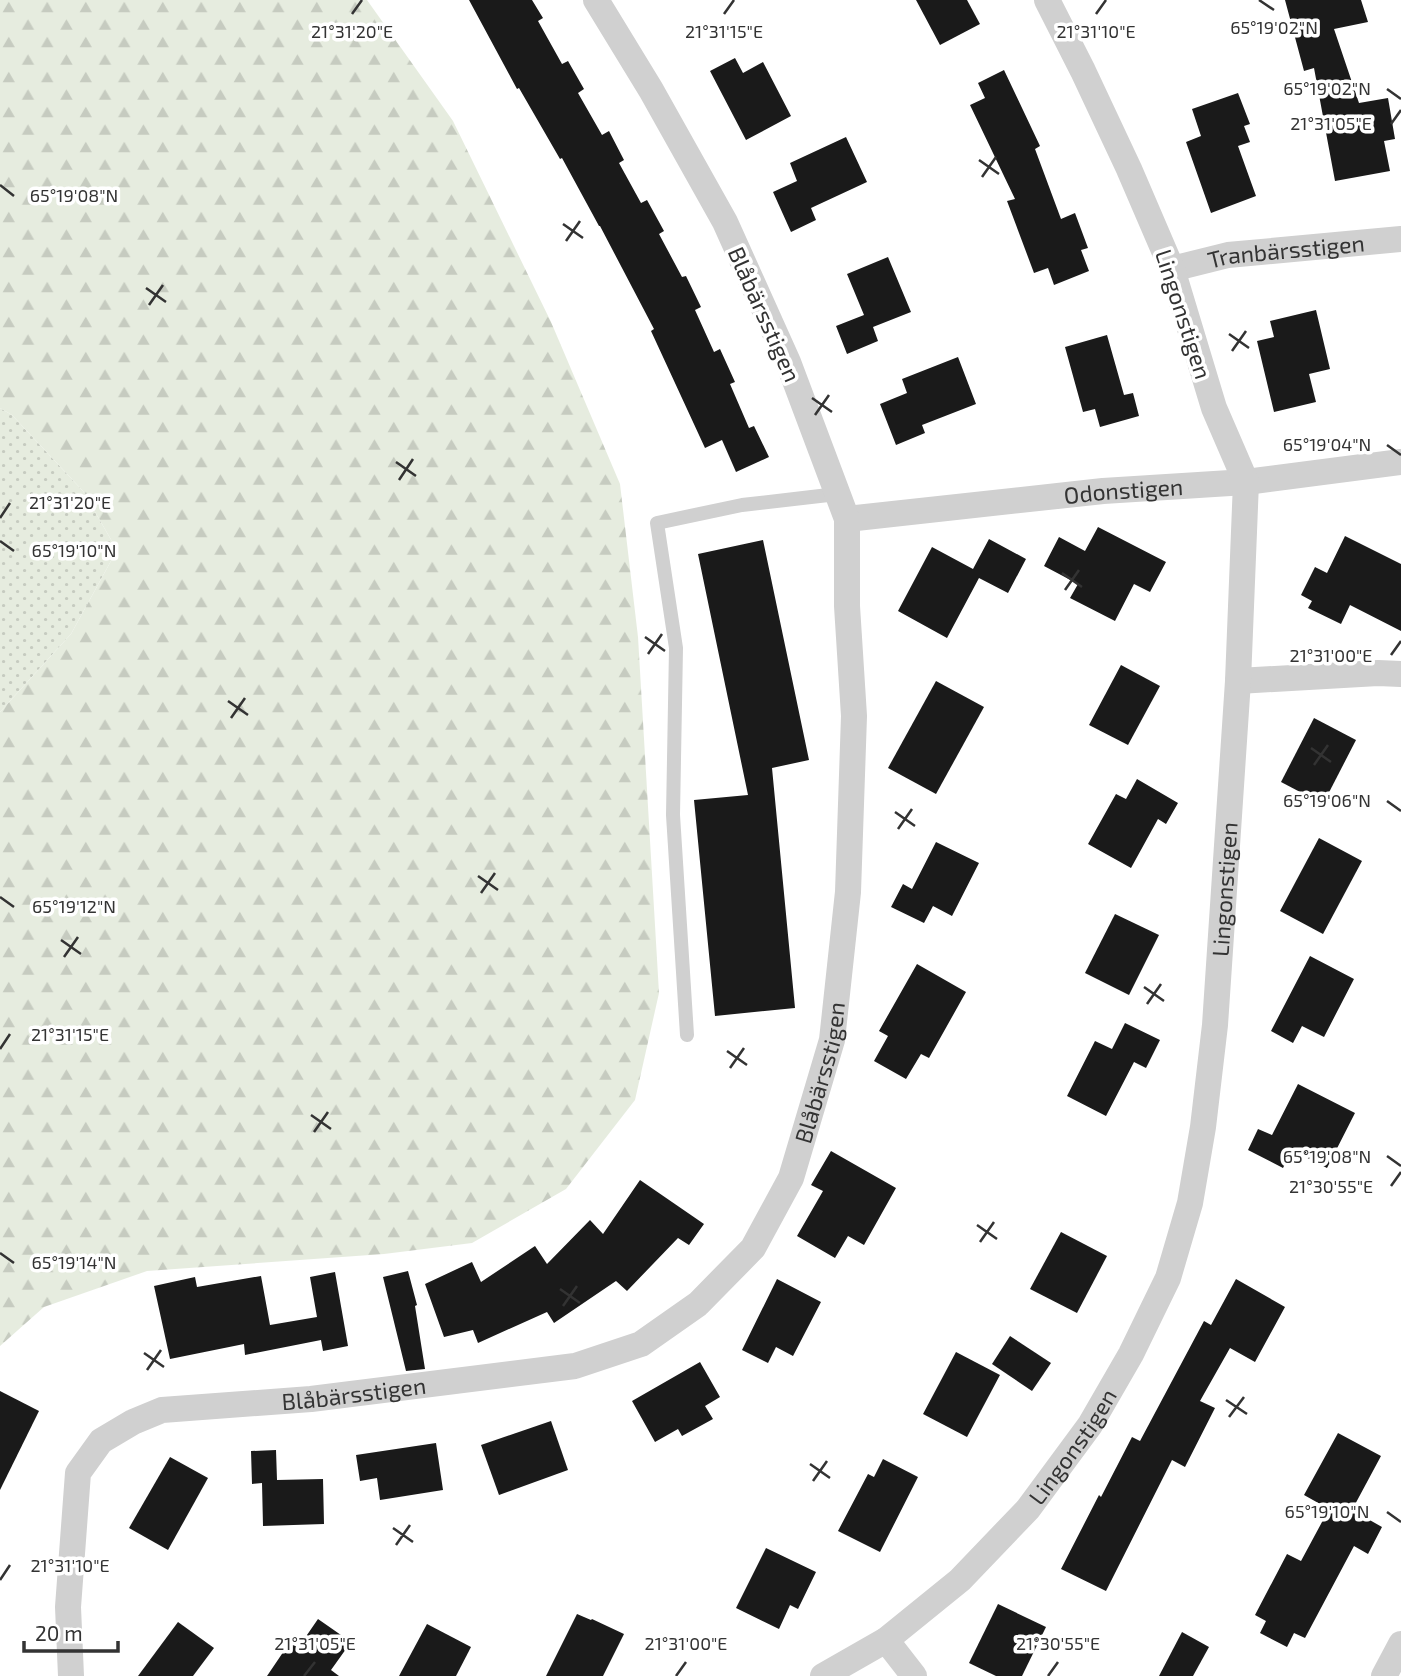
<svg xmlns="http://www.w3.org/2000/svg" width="1401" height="1676" font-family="'Exo 2',sans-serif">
	<defs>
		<pattern id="grass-dots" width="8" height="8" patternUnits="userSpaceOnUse" patternTransform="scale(1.75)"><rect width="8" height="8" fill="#e6ecdf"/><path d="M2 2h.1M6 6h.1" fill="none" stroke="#c6cbc0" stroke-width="1.8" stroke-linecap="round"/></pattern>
		<pattern id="forest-firs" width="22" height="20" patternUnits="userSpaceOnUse" patternTransform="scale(1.75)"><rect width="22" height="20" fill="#e6ecdf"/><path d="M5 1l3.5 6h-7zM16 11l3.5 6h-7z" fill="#c6cbc0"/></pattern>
	</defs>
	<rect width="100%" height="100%" fill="#fff"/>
	<!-- grass -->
	<path fill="url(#grass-dots)" d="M 0,408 L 12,415 L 83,491 L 117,550 L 71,634 L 0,712 Z"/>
	<!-- forest -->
	<path fill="url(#forest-firs)" d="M 0,0 L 367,0 L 453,121 L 551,322 L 620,484 L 638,637 L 659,993 L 635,1100 L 566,1189 L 472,1243 L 384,1254 L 147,1271 L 44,1307 L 0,1346 L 0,712 L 71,634 L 117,550 L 83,491 L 12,415 L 0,408 Z"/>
	<!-- building -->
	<g fill="#1a1a1a">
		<path d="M 469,0 L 532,0 L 543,18 L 538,21 L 562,64 L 568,61 L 584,89 L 578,93 L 602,135 L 609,131 L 624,160 L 619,163 L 641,203 L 647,200 L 664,231 L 659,234 L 682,277 L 686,276 L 701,307 L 695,310 L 714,352 L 720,349 L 735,382 L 730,384 L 749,428 L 754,426 L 769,457 L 736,472 L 722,440 L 705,448 L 651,331 L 654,329 L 600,226 L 599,226 L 562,158 L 560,159 L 519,88 L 517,89 Z"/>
		<path d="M 916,0 L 967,0 L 980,24 L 940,45 Z"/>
		<path d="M 1285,0 L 1361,0 L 1368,22 L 1334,29 L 1359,103 L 1388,98 L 1395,139 L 1384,141 L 1390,171 L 1335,181 L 1314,68 L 1304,71 Z"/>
		<path d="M 735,58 L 743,73 L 763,62 L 791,116 L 746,140 L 710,71 Z"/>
		<path d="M 1004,70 L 1040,146 L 1035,149 L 1061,219 L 1075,213 L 1088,248 L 1081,250 L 1089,271 L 1054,285 L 1048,268 L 1034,273 L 1007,201 L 1015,199 L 970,105 L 985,98 L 978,83 Z"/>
		<path d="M 1238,93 L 1250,124 L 1244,126 L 1250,142 L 1238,146 L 1256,196 L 1211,213 L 1186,142 L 1201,136 L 1192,109 Z"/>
		<path d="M 846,137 L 867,182 L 811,208 L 816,220 L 791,232 L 773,192 L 797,181 L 790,163 Z"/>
		<path d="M 888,257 L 911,312 L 873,327 L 878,341 L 847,354 L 836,326 L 864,315 L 847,274 Z"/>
		<path d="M 1316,310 L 1330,369 L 1309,374 L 1316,402 L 1274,412 L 1257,341 L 1274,337 L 1270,321 Z"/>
		<path d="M 1107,335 L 1124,395 L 1133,393 L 1139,416 L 1100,427 L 1095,409 L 1083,412 L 1065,347 Z"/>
		<path d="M 958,357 L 976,404 L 922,425 L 925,433 L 896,445 L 880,404 L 907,393 L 902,379 Z"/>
		<path d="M 1098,527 L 1166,562 L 1150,592 L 1134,584 L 1115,621 L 1070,598 L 1078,584 L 1044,566 L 1059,537 L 1085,551 Z"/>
		<path d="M 1345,536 L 1401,564 L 1401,631 L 1350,605 L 1341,624 L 1308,608 L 1312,601 L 1301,595 L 1315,567 L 1327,573 Z"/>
		<path d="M 989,539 L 1026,559 L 1008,593 L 979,578 L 947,638 L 898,611 L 932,547 L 973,569 Z"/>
		<path d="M 763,540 L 809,760 L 772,768 L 795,1008 L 715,1016 L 694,800 L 748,795 L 698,554 Z"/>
		<path d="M 1121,665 L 1160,686 L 1128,745 L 1089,725 Z"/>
		<path d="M 936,681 L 984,707 L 936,794 L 888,768 Z"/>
		<path d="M 1314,718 L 1356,740 L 1323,804 L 1281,782 Z"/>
		<path d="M 1137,779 L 1178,803 L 1166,824 L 1158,819 L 1131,868 L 1088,844 L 1116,794 L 1126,799 Z"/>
		<path d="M 1319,838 L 1362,861 L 1323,934 L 1280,911 Z"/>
		<path d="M 936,842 L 979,863 L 952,916 L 933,906 L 924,923 L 891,907 L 903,884 L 912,889 Z"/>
		<path d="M 1115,914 L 1159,935 L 1129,995 L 1085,973 Z"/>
		<path d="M 1310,956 L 1354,979 L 1324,1037 L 1302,1026 L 1293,1043 L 1271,1031 Z"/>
		<path d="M 917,964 L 966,992 L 929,1058 L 921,1054 L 906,1079 L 874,1061 L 888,1036 L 879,1031 Z"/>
		<path d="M 1125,1023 L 1160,1040 L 1146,1068 L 1134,1062 L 1106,1116 L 1067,1096 L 1095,1041 L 1112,1049 Z"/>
		<path d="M 1298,1084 L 1355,1113 L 1327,1168 L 1292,1150 L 1283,1168 L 1248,1150 L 1258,1129 L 1272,1135 Z"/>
		<path d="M 831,1151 L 896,1188 L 864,1245 L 848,1236 L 835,1258 L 797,1236 L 823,1191 L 811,1185 Z"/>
		<path d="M 640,1180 L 704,1224 L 689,1245 L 678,1238 L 627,1291 L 616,1281 L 554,1323 L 547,1312 L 478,1343 L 473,1330 L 444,1337 L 425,1284 L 472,1262 L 481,1282 L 535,1246 L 547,1264 L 590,1220 L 603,1234 Z"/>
		<path d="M 1061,1232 L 1107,1256 L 1077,1313 L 1030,1289 Z"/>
		<path d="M 408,1271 L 417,1305 L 415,1306 L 425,1369 L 406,1371 L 383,1277 Z"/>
		<path d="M 335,1272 L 348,1346 L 323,1351 L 321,1340 L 245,1355 L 244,1344 L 170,1359 L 154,1286 L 195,1277 L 197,1287 L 261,1276 L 270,1325 L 317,1317 L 310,1277 Z"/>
		<path d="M 777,1279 L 821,1302 L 793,1356 L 776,1347 L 768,1363 L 742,1350 Z"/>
		<path d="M 1236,1279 L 1285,1307 L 1255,1362 L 1230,1348 L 1200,1401 L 1215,1408 L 1185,1467 L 1172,1460 L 1106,1591 L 1061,1569 L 1099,1495 L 1101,1497 L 1132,1437 L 1140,1441 L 1204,1321 L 1211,1325 Z"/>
		<path d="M 1010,1336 L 1051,1363 L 1032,1391 L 992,1364 Z"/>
		<path d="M 956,1352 L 1000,1375 L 967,1437 L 923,1414 Z"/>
		<path d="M 700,1362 L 720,1397 L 705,1406 L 713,1419 L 682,1436 L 678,1429 L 655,1442 L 632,1401 Z"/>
		<path d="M 0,1391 L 39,1411 L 0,1490 Z"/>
		<path d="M 551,1421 L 568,1470 L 499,1495 L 481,1445 Z"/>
		<path d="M 1338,1433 L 1381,1456 L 1352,1510 L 1382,1527 L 1368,1554 L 1354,1546 L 1305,1638 L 1294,1633 L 1287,1647 L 1260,1633 L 1266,1621 L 1255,1615 L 1287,1554 L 1301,1561 L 1329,1509 L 1304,1495 Z"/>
		<path d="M 436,1443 L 443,1490 L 380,1500 L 377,1478 L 360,1481 L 356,1455 Z"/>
		<path d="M 276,1450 L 277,1480 L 323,1479 L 324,1524 L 263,1526 L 262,1483 L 252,1484 L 251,1451 Z"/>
		<path d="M 170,1457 L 208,1478 L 168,1550 L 129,1528 Z"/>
		<path d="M 883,1459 L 918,1477 L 880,1552 L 838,1531 L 868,1474 L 874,1477 Z"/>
		<path d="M 766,1548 L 816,1572 L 798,1609 L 790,1605 L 779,1629 L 736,1608 Z"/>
		<path d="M 998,1604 L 1046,1627 L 1022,1676 L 996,1676 L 969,1663 Z"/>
		<path d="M 577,1614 L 591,1620 L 592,1619 L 624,1634 L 603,1676 L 546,1676 Z"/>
		<path d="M 318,1619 L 351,1642 L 331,1670 L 339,1676 L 267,1676 L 290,1642 L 298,1648 Z"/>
		<path d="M 178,1622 L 214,1648 L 193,1676 L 138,1676 Z"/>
		<path d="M 427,1624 L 471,1647 L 456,1676 L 399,1676 Z"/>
		<path d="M 1182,1632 L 1209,1647 L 1193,1676 L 1159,1676 Z"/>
	</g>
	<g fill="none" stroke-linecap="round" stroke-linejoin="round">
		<!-- lane -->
		<path stroke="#d0d0d0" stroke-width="14" d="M 687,1035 L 673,815 L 676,648 L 657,523 L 742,505 L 837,494"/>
		<!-- street -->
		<g stroke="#d0d0d0" stroke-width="26">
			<path id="s1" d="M 1172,269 L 1228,255 L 1401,239"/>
			<path id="s2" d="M 847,519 L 1103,491 L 1246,482 L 1401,462"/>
			<path d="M 1238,681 L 1378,673 L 1401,674"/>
			<path d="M 886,1640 L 914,1676"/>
			<path id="s3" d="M 71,1676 L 68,1607 L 78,1473 L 101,1441 L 133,1422 L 162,1410 L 311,1399 L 575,1366 L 641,1344 L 698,1304 L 753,1248 L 791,1178 L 832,1040 L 848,892 L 854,716 L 847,606 L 847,519 L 788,362 L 725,222 L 651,90 L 596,0"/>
			<path id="s4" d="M 823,1676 L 886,1640 L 960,1580 L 1028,1509 L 1090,1425 L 1131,1354 L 1168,1278 L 1190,1203 L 1203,1127 L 1215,1025 L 1238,681 L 1246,482 L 1214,408 L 1172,269 L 1129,169 L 1083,71 L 1047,0"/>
			<path d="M 1384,1676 L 1401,1644"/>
		</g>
	</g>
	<!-- ticks -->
	<path fill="none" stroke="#333" stroke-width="2.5" d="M 1259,0 L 1274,10M 352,14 L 362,0M 724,14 L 734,0M 1096,14 L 1106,0M 1387,89 L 1401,99M 1391,124 L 1401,110M 979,160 L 999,174M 982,177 L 996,157M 0,185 L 14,196M 563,224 L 583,238M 566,241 L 580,221M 146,288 L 166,302M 149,305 L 163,285M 1229,334 L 1249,348M 1232,351 L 1246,331M 812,398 L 832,412M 815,415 L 829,395M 1387,445 L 1401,455M 396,462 L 416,476M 399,480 L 413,459M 0,518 L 10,503M 0,541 L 14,551M 1062,573 L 1082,587M 1065,590 L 1079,570M 645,637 L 665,651M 648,654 L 662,634M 1391,655 L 1401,641M 228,701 L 248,715M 231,718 L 245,698M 1311,748 L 1331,762M 1314,765 L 1328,745M 1387,801 L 1401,811M 895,812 L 915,826M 898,829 L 912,809M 478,876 L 498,890M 481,893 L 495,873M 0,897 L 14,907M 61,940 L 81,954M 64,957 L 78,937M 1144,987 L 1164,1001M 1147,1004 L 1161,984M 0,1049 L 10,1034M 727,1051 L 747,1065M 730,1068 L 744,1048M 311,1115 L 331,1129M 314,1132 L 328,1112M 1387,1156 L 1401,1166M 1391,1186 L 1401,1172M 977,1225 L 997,1239M 980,1242 L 994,1222M 0,1253 L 14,1263M 560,1289 L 580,1303M 563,1306 L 577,1286M 144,1353 L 164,1367M 147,1370 L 161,1350M 1226,1400 L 1247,1414M 1229,1417 L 1244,1397M 810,1464 L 830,1478M 813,1481 L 827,1461M 1387,1512 L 1401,1522M 393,1528 L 413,1542M 396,1545 L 410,1525M 0,1580 L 10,1565M 304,1676 L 315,1662M 676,1676 L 686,1662M 1048,1676 L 1058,1662"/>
	<g text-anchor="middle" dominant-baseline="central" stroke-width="7" stroke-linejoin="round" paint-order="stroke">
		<!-- street labels -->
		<g font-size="23" fill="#333" stroke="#fff">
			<text stroke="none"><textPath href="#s1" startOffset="116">Tranbärsstigen</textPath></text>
			<text transform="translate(765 314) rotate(66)">Blåbärsstigen</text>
			<text transform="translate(1184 314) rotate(72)">Lingonstigen</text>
			<text stroke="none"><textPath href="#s2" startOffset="278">Odonstigen</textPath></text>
			<text stroke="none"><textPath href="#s4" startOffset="931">Lingonstigen</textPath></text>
			<text stroke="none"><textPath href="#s3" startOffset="1134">Blåbärsstigen</textPath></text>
			<text stroke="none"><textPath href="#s3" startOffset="504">Blåbärsstigen</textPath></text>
			<text stroke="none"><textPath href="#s4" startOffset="343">Lingonstigen</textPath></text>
		</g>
	</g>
	<g font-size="18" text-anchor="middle" fill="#333" stroke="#fff" stroke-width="7" stroke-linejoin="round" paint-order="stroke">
		<text x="1274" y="34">65°19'02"N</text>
		<text x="352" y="38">21°31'20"E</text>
		<text x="724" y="38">21°31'15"E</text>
		<text x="1096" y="38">21°31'10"E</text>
		<text x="1327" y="95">65°19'02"N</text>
		<text x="1331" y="130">21°31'05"E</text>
		<text x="74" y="202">65°19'08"N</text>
		<text x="1327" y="451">65°19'04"N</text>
		<text x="70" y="509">21°31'20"E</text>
		<text x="74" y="557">65°19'10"N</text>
		<text x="1331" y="662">21°31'00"E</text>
		<text x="1327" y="807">65°19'06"N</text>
		<text x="74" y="913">65°19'12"N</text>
		<text x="70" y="1041">21°31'15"E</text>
		<text x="1327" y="1163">65°19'08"N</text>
		<text x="1331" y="1193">21°30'55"E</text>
		<text x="74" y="1269">65°19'14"N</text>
		<text x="1327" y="1518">65°19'10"N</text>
		<text x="70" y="1572">21°31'10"E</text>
		<text x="315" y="1650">21°31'05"E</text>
		<text x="686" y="1650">21°31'00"E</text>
		<text x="1058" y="1650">21°30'55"E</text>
	</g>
	<!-- scale -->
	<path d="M24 1641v10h94v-10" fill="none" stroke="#333333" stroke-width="3.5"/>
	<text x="35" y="1641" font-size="21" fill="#333333" stroke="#ffffff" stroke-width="5" paint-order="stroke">20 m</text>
</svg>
